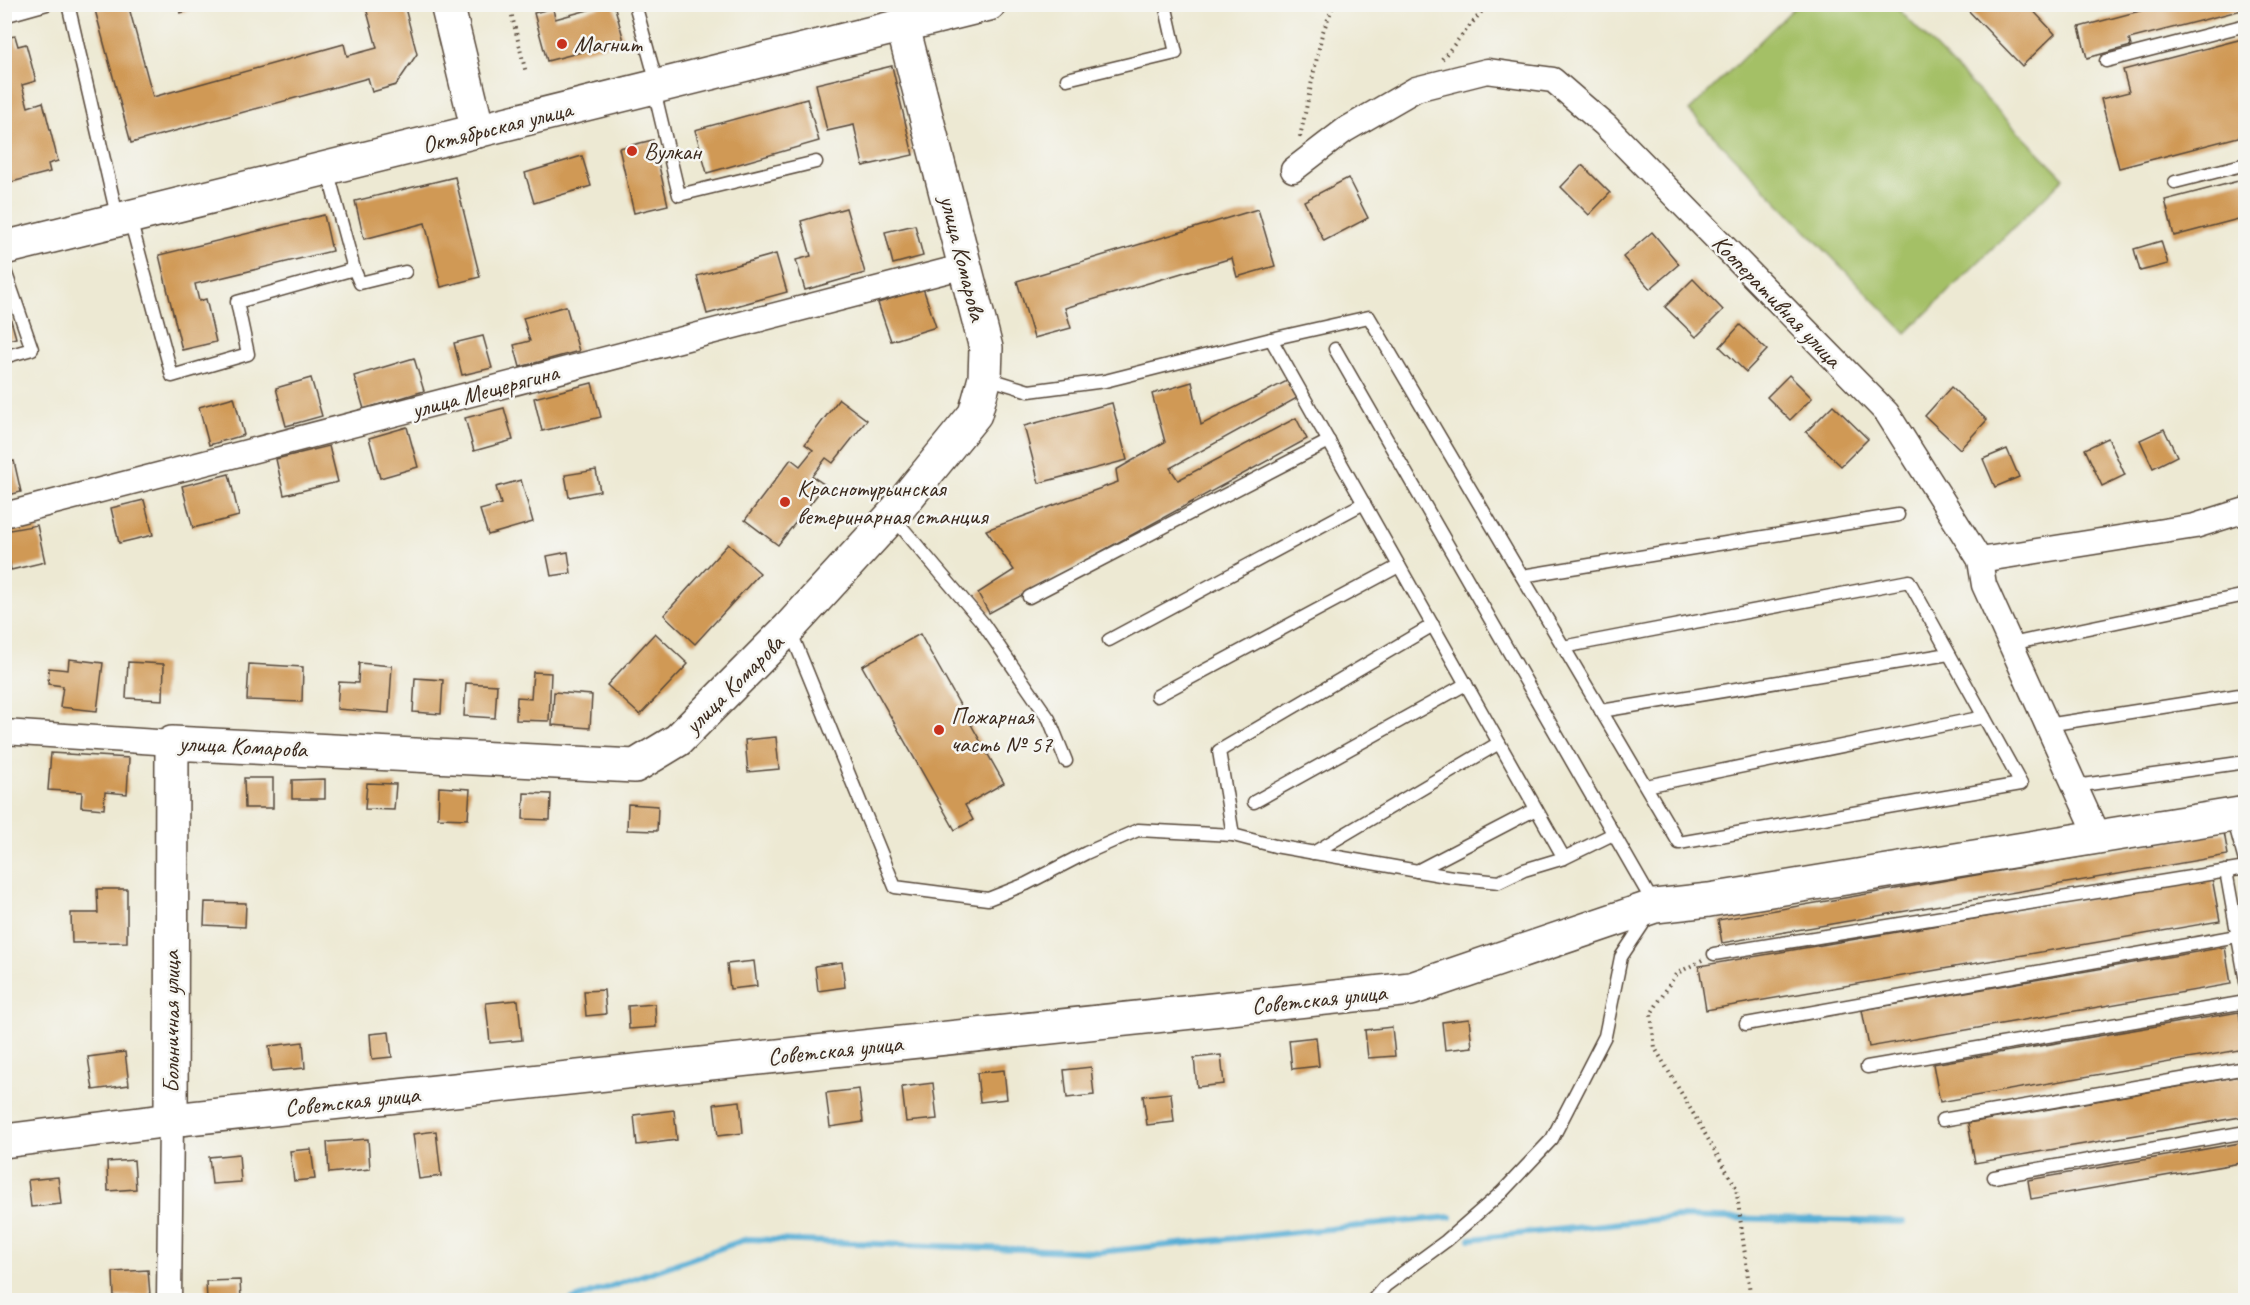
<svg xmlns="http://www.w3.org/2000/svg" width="2250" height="1305" font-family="Caveat,sans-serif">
	<rect width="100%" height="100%" fill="#f6f6f2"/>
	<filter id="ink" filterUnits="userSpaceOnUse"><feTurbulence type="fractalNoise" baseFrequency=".0167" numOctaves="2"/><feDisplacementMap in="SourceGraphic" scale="12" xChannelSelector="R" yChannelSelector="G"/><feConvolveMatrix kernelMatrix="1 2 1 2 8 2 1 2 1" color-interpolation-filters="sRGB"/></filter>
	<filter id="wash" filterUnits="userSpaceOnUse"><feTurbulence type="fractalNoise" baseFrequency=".008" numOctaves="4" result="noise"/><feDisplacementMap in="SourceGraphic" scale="24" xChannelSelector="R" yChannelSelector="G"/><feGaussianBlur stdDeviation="1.35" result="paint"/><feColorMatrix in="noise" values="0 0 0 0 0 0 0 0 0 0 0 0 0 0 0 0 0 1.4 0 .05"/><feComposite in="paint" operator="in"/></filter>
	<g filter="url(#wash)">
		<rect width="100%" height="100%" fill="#ede9d3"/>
		<!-- green -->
		<path fill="#a4c066" stroke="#707542" stroke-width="1.5" d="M 1797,5 L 1894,5 L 2064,178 L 1906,333 L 1689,111 Z"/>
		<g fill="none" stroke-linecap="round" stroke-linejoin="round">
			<!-- stream -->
			<g stroke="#58afd5" stroke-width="6">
				<path d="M 1470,1239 L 1678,1217 L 1903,1222"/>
				<path d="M 572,1300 L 747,1239 L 1098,1252 L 1450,1217"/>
			</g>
		</g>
		<g id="blocks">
			<!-- building -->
			<g fill="#d09954">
				<path d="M 115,4 L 128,4 L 153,97 L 344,44 L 347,56 L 377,48 L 365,4 L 404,4 L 417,54 L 396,85 L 372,92 L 368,78 L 131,143 L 95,10 Z"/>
				<path d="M 178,4 L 209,4 L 209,5 L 180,13 Z"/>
				<path d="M 610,4 L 614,4 L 624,41 L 547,61 L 534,13 L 553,8 L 555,19 Z"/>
				<path d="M 1962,4 L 2027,4 L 2055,34 L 2022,66 Z"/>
				<path d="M 2166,4 L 2246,4 L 2246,9 L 2129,39 L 2131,46 L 2087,58 L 2079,27 Z"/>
				<path d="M 15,36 L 18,46 L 26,44 L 36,81 L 22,85 L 28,107 L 43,102 L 58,161 L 48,164 L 50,172 L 4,184 L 4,38 Z"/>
				<path d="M 2246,38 L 2246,135 L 2119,168 L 2101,99 L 2129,92 L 2123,70 Z"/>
				<path d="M 892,66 L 913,155 L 863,166 L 854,125 L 827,131 L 816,84 Z"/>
				<path d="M 807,99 L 819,141 L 707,173 L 695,130 Z"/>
				<path d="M 653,140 L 668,205 L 634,213 L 619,148 Z"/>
				<path d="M 582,156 L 591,186 L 534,203 L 525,173 Z"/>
				<path d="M 1582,165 L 1610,193 L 1589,215 L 1561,187 Z"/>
				<path d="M 455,177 L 480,277 L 441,287 L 425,223 L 364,239 L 355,201 Z"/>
				<path d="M 1348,178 L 1368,218 L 1324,241 L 1304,201 Z"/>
				<path d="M 2246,179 L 2246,217 L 2174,236 L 2165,200 Z"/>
				<path d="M 846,208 L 865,273 L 805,290 L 796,260 L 811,256 L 801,221 Z"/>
				<path d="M 1258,209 L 1275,266 L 1237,277 L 1232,258 L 1065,308 L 1071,328 L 1034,338 L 1017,281 Z"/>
				<path d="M 324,215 L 332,251 L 195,284 L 199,301 L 206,299 L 216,342 L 182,350 L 159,255 Z"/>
				<path d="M 915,225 L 923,256 L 893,264 L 885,232 Z"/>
				<path d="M 1652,232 L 1679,264 L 1650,289 L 1623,257 Z"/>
				<path d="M 2161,241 L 2168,264 L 2140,271 L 2134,249 Z"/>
				<path d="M 776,254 L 787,292 L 707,314 L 697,276 Z"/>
				<path d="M 1693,279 L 1723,310 L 1696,337 L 1665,307 Z"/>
				<path d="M 923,288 L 936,327 L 891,341 L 878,303 Z"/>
				<path d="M 4,306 L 7,306 L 16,338 L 4,341 Z"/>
				<path d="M 566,306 L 579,351 L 520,367 L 514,345 L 530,341 L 523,318 Z"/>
				<path d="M 1740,325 L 1767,350 L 1746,372 L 1720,347 Z"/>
				<path d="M 483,336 L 492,368 L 462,375 L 454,343 Z"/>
				<path d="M 414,358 L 424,391 L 364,409 L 354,376 Z"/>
				<path d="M 1789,375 L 1812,398 L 1790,420 L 1767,397 Z"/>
				<path d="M 311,378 L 322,416 L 286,426 L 276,388 Z"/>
				<path d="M 1287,381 L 1297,398 L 1170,468 L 1178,480 L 1296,418 L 1307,439 L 989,613 L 978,593 L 1014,570 L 986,530 L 1118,482 L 1116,470 L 1165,442 L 1152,394 L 1192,382 L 1201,425 Z"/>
				<path d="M 592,383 L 601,417 L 542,431 L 534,398 Z"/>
				<path d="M 1951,387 L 1987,420 L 1960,449 L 1925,416 Z"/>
				<path d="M 234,397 L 244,435 L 209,445 L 199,407 Z"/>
				<path d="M 839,399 L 867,420 L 833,463 L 826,458 L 812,476 L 825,485 L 778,545 L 745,520 L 791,459 L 800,466 L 813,450 L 805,444 Z"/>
				<path d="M 1112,403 L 1127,460 L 1039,483 L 1024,426 Z"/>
				<path d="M 1833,405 L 1868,439 L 1841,466 L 1806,432 Z"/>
				<path d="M 504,408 L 513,440 L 474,451 L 465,418 Z"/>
				<path d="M 407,427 L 418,467 L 380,478 L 369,438 Z"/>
				<path d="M 2164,429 L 2177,456 L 2153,468 L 2140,440 Z"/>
				<path d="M 2108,438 L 2125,475 L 2102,486 L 2085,449 Z"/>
				<path d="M 329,446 L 338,482 L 284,495 L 276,459 Z"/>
				<path d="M 2007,449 L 2019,477 L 1995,487 L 1983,459 Z"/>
				<path d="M 14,461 L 21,492 L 4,496 L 4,463 Z"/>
				<path d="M 596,470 L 600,491 L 569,497 L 565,475 Z"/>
				<path d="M 229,474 L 239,516 L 193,528 L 182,486 Z"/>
				<path d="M 521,480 L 533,522 L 488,535 L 480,510 L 501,504 L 496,487 Z"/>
				<path d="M 144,500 L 153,535 L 119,543 L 111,508 Z"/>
				<path d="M 37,525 L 45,562 L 11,570 L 4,531 Z"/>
				<path d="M 728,544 L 760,573 L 695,644 L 664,615 Z"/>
				<path d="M 568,552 L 571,573 L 551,576 L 547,556 Z"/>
				<path d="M 655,633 L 688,664 L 640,715 L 607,685 Z"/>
				<path d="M 920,634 L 1004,783 L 965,805 L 973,820 L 955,830 L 862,666 Z"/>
				<path d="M 69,659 L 103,663 L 97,711 L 60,707 L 63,686 L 48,684 L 49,668 L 68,670 Z"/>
				<path d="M 128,662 L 164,664 L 163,700 L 126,698 Z"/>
				<path d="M 359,663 L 392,666 L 389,713 L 337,709 L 339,682 L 358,683 Z"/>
				<path d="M 249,664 L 303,667 L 302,702 L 247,700 Z"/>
				<path d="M 533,672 L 551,673 L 549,721 L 516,720 L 517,697 L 531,698 Z"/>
				<path d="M 415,678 L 443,680 L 441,714 L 413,712 Z"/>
				<path d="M 466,683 L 497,685 L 495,718 L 464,716 Z"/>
				<path d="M 554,692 L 592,695 L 590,728 L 552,725 Z"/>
				<path d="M 776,737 L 779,769 L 748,772 L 745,740 Z"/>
				<path d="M 51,753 L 129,758 L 127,794 L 105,792 L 104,809 L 81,807 L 82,792 L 48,790 Z"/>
				<path d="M 244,778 L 273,778 L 273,808 L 245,808 Z"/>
				<path d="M 325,779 L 325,799 L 292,799 L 292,780 Z"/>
				<path d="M 367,783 L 396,784 L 394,810 L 365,809 Z"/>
				<path d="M 439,787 L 470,789 L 468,819 L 438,818 Z"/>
				<path d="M 524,793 L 551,794 L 550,820 L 523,819 Z"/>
				<path d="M 628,804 L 658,806 L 657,831 L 627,830 Z"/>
				<path d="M 2224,832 L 2228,855 L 1722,943 L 1718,920 Z"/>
				<path d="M 2212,878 L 2220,921 L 1706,1010 L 1699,966 Z"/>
				<path d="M 97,889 L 127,889 L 127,942 L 72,943 L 71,913 L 98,913 Z"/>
				<path d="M 205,902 L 246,903 L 245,927 L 204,925 Z"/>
				<path d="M 2246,903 L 2246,924 L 2244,924 L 2240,904 Z"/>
				<path d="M 2225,947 L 2231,984 L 1869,1047 L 1862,1010 Z"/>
				<path d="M 754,961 L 757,986 L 730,989 L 727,964 Z"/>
				<path d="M 842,962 L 845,987 L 818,991 L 815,966 Z"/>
				<path d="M 604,990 L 606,1014 L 586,1016 L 584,991 Z"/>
				<path d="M 518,1000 L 522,1040 L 490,1043 L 486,1003 Z"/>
				<path d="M 655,1004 L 656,1027 L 629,1029 L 628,1006 Z"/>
				<path d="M 2239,1012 L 2245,1049 L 1940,1102 L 1933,1064 Z"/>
				<path d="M 1469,1019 L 1472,1047 L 1445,1050 L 1442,1022 Z"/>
				<path d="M 1392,1027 L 1395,1056 L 1368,1058 L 1365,1030 Z"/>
				<path d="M 389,1032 L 392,1057 L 372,1059 L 370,1034 Z"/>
				<path d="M 1316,1037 L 1319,1066 L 1292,1069 L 1289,1040 Z"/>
				<path d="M 303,1042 L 305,1068 L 272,1071 L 269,1046 Z"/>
				<path d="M 125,1052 L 129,1085 L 93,1090 L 88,1057 Z"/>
				<path d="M 1221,1055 L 1224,1084 L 1197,1087 L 1194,1058 Z"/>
				<path d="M 1091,1067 L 1094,1095 L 1067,1098 L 1064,1070 Z"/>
				<path d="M 1004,1070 L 1007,1099 L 980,1102 L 977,1073 Z"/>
				<path d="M 2246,1075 L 2246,1116 L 1975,1163 L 1968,1123 Z"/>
				<path d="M 933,1083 L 937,1119 L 906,1122 L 902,1087 Z"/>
				<path d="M 859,1089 L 863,1122 L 830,1127 L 826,1093 Z"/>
				<path d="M 1171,1093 L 1174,1122 L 1147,1125 L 1143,1096 Z"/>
				<path d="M 740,1101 L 743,1133 L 718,1136 L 714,1104 Z"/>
				<path d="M 674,1110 L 677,1140 L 637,1145 L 634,1115 Z"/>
				<path d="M 436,1131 L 441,1176 L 419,1179 L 413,1134 Z"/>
				<path d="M 368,1139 L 370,1169 L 329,1173 L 327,1142 Z"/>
				<path d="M 2246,1142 L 2246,1162 L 2031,1199 L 2028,1180 Z"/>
				<path d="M 311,1149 L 315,1179 L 294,1181 L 290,1151 Z"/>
				<path d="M 239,1154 L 241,1182 L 212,1184 L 209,1157 Z"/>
				<path d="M 134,1160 L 136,1189 L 108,1191 L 107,1162 Z"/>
				<path d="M 58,1177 L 61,1204 L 31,1207 L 28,1180 Z"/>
				<path d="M 148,1270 L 150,1295 L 114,1297 L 113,1272 Z"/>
				<path d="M 240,1280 L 241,1300 L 207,1300 L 206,1281 Z"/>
			</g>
		</g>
	</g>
	<g filter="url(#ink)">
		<use href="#blocks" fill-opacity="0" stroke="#564739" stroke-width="1.5"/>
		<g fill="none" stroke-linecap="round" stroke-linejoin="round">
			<defs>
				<g id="lane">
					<path d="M 68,4 L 118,220"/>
					<path d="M 635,4 L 657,84"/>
					<path d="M 4,16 L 47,4"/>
					<path d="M 2106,61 L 2246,25"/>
					<path d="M 1067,79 L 1176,53 L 1165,4"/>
					<path d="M 654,90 L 679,195 L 816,162"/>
					<path d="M 327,169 L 354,269 L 360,283 L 405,272"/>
					<path d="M 2175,182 L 2246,164"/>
					<path d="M 130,219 L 172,376 L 248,354 L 237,302 L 354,269"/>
					<path d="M 4,268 L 32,349 L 4,357"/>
					<path d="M 1271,339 L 1564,858 L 1613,834"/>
					<path d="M 1335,349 L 1655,906 L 1621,957 L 1605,1036 L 1552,1139 L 1502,1192 L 1446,1241 L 1385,1286 L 1373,1300"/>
					<path d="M 987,378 L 1029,391 L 1105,381 L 1271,339 L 1369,317 L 1679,843 L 2021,784 L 1909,581 L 1563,647"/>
					<path d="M 893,517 L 982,622 L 1049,719 L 1066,761"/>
					<path d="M 1522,576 L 1898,515"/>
					<path d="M 1029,597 L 1329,441"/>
					<path d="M 790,630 L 895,887 L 988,899 L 1026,884 L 1086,853 L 1138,830 L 1233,835 L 1275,846 L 1452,877 L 1499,882 L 1524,870 L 1564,858"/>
					<path d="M 1109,640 L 1364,503"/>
					<path d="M 2011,644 L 2246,595"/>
					<path d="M 1157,696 L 1399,566"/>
					<path d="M 1601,711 L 1949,654"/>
					<path d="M 2047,725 L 2246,694"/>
					<path d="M 1646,786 L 1984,717"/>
					<path d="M 2075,786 L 2246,762"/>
					<path d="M 1254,802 L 1466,684"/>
					<path d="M 2233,817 L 2246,865"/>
					<path d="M 1233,835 L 1219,751 L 1433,625"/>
					<path d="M 1313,853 L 1499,743"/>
					<path d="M 1417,871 L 1536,809"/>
					<path d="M 2226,871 L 2246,982"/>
					<path d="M 1714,954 L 2246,868"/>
					<path d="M 1746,1024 L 2237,936"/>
					<path d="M 1867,1067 L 2246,1002"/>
					<path d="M 1942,1120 L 2246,1068"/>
					<path d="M 1994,1177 L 2246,1132"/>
				</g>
				<g id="street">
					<path d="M 1293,170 L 1345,130 L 1416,89 L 1487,71 L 1553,80 L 1605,125 L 1887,413 L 1980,560 L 2195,526 L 2246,510"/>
					<path d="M 4,515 L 965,266"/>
					<path d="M 1980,560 L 1984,585 L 2098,837"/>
					<path d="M 4,732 L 172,743"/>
					<path d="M 169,1300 L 171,1120"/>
				</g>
				<g id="secondary">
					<path d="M 447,4 L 478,131"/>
					<path d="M 4,248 L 989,4"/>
					<path d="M 171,1120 L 172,743 L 635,766 L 678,740 L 789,628 L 892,516 L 975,414 L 985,378 L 986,348 L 903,27"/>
					<path d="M 4,1141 L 171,1120 L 1411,989 L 1655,906 L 1709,900 L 2246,813"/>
				</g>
			</defs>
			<!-- lane casing -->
			<use href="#lane" stroke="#564739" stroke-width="15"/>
			<!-- street casing -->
			<use href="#street" stroke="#564739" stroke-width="27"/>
			<!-- secondary casing -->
			<use href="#secondary" stroke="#564739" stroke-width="36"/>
			<!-- path -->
			<g stroke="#564739" stroke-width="4" stroke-dasharray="1.5 4.5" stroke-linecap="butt">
				<path d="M 509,4 L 526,73"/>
				<path d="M 1442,59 L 1488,4"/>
				<path d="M 1300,137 L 1322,34 L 1334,4"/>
				<path d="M 1702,960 L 1676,974 L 1651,1014 L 1655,1048 L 1736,1187 L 1751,1300"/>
			</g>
			<!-- lane -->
			<use href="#lane" stroke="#fff" stroke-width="12"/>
			<!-- street -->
			<use href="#street" stroke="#fff" stroke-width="24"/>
			<!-- secondary -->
			<use href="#secondary" stroke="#fff" stroke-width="33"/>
		</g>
	</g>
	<!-- markers -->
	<g fill="#c8321e" stroke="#f6f6f2" stroke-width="2">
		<circle cx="562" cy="44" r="6"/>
		<circle cx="632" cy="151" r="6"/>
		<circle cx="785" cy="502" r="6"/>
		<circle cx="939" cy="730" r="6"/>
	</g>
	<g text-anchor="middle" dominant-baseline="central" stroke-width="5" stroke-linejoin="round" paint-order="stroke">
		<!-- poi labels -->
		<g font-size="24" fill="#3b2a1e" stroke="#f6f6f2" text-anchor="start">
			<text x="574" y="44">Магнит</text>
			<text x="644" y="151">Вулкан</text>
			<text x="797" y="488">Краснотурьинская<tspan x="797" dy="28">ветеринарная станция</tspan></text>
			<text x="951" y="716">Пожарная<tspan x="951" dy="28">часть № 57</tspan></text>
		</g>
		<!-- street labels -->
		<g font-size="24" fill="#3b2a1e" stroke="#f6f6f2">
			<text transform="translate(497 127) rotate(-14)">Октябрьская улица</text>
			<text transform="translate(963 258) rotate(76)">улица Комарова</text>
			<text transform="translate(1777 301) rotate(46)">Кооперативная улица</text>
			<text transform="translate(485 391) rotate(-15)">улица Мещерягина</text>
			<text transform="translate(734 684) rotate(-45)">улица Комарова</text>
			<text transform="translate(243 746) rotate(3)">улица Комарова</text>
			<text transform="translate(1319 999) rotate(-6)">Советская улица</text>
			<text transform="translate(171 1022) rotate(-90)">Больничная улица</text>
			<text transform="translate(835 1050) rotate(-6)">Советская улица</text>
			<text transform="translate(352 1101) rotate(-6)">Советская улица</text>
		</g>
	</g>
	<!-- margin -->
	<rect width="2250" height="1305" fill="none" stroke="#f6f6f2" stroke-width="24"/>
</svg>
